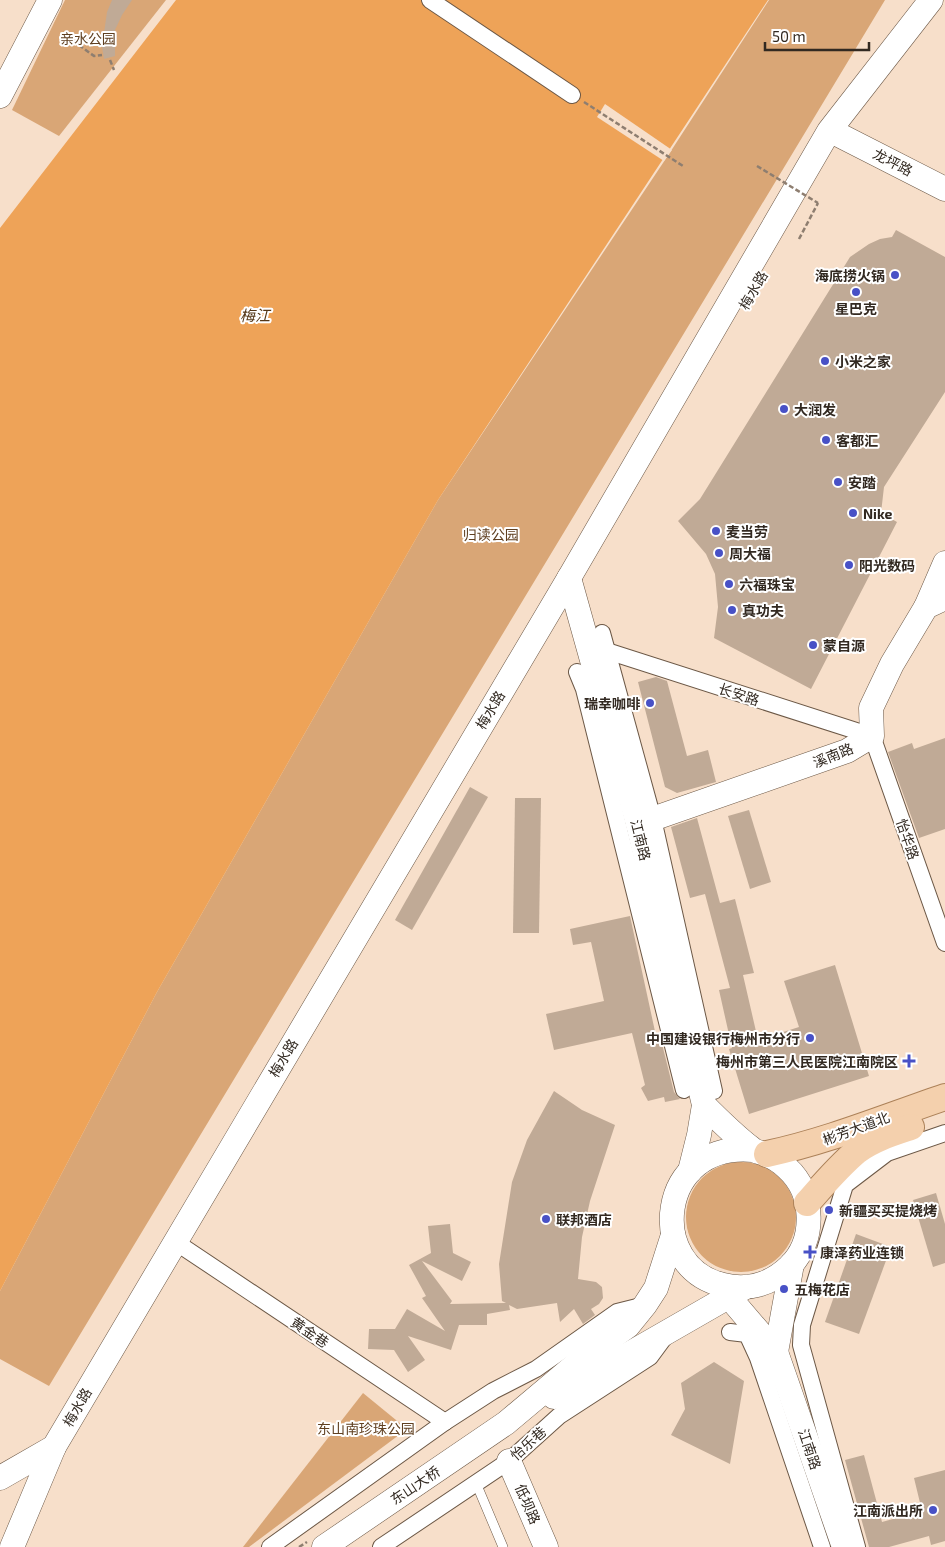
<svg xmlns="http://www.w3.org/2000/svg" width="945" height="1547" font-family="'Exo 2','Noto Sans SC',sans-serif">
	<rect width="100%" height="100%" fill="#f7dfca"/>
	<!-- green -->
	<g fill="#d9a676">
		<path d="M 65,0 L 166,0 L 59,136 L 12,110 Z"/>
		<path d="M 769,0 L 885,0 L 49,1386 L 0,1359 L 0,1291 L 157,992 L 438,500 L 667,157 Z"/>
		<circle cx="741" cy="1217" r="55"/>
		<path d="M 363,1393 L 407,1429 L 249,1547 L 243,1547 Z"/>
	</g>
	<!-- water -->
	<path fill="#eea358" d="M 176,0 L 768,0 L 438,500 L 157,992 L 0,1291 L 0,228 Z"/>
	<!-- pier -->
	<path fill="#f7dfca" d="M 605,104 L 672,150 L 664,161 L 597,117 Z"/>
	<!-- building -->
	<g fill="#c0aa96">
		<path d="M 112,0 L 132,0 L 122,15 L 115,30 L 115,56 L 104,59 L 102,47 L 107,12 Z"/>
		<path d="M 896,230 L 945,257 L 945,392 L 884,487 L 881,513 L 897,522 L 811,689 L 714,638 L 718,607 L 715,574 L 706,554 L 678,521 L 700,499 L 850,257 L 869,244 L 880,239 L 892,237 Z"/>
		<path d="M 656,677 L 667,681 L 687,756 L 708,750 L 716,782 L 677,793 L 665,787 L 638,682 Z"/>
		<path d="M 945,738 L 945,829 L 919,838 L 888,752 L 912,743 L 914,749 Z"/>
		<path d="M 470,787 L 488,797 L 412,930 L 395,920 Z"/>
		<path d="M 515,798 L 541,798 L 539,933 L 513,933 Z"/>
		<path d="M 749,810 L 771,882 L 750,889 L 728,816 Z"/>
		<path d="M 697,818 L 720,903 L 735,899 L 754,973 L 743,975 L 758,1040 L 799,1027 L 784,981 L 835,965 L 869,1076 L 749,1114 L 729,1049 L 732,1048 L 719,990 L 730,988 L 705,894 L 690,898 L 671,827 Z"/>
		<path d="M 630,916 L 656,1036 L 660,1036 L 674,1092 L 680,1099 L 665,1102 L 664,1097 L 648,1101 L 641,1088 L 645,1085 L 632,1033 L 554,1050 L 546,1014 L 604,1001 L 591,942 L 573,945 L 570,929 Z"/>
		<path d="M 554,1091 L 582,1110 L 615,1125 L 590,1201 L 582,1237 L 578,1279 L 596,1282 L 602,1287 L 603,1298 L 599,1304 L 591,1309 L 595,1315 L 583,1324 L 574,1309 L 560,1322 L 557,1303 L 517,1309 L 509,1305 L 510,1310 L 487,1314 L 487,1325 L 459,1325 L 451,1350 L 408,1336 L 425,1360 L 408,1372 L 394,1350 L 368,1349 L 369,1329 L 395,1329 L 407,1309 L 445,1331 L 422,1298 L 426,1296 L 409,1265 L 431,1253 L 428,1226 L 450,1224 L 453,1253 L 471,1262 L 462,1281 L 422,1261 L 452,1301 L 450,1304 L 506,1303 L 502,1301 L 499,1264 L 512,1182 L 527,1140 Z"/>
		<path d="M 936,1193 L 945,1224 L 945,1263 L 933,1267 L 913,1200 Z"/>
		<path d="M 856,1234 L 891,1247 L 859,1334 L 825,1322 Z"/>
		<path d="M 714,1362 L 744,1381 L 730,1464 L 671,1435 L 685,1409 L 681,1383 Z"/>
		<path d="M 864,1455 L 882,1522 L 922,1511 L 914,1478 L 945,1470 L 945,1541 L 931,1545 L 929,1536 L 889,1547 L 869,1547 L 845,1460 Z"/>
	</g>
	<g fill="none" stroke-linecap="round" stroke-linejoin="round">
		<defs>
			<path id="lane" d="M 476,1483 L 503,1547"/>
			<g id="street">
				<path d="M 430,0 L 572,95"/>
				<path d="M 602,633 L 653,819 L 714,1091"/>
				<path d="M 607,651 L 872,736 L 945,943"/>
				<path d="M 577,672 L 584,689 L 684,1090"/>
				<path d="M 174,1241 L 445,1422"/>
				<path d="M 730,1332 L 747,1334 L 758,1358 L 822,1547"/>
				<path d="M 270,1547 L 445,1422 L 493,1391 L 536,1369 L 617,1312 L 645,1305"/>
				<path d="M 381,1547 L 509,1461 L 559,1416 L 650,1357 L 664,1338"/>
				<path d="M 857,1547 L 801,1345 L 802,1325 L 845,1185 L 887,1153 L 945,1133"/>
			</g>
			<g id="secondary">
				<path d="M 0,96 L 50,0"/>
				<path d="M 841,136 L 945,189"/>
				<path d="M 569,578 L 638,824 L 704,1105 L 699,1135 L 690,1171"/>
				<path d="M 926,607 L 945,563"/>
				<path d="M 638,824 L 847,751 L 872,736 L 871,708 L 892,664 L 926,607 L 945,598"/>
				<path d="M 704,1105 C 719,1120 734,1135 751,1148 C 755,1152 760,1152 765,1154 C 773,1157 781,1162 787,1168 C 815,1193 816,1241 789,1267 C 771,1284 748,1291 723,1285 C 645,1267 657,1141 753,1150"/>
				<path d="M 718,1284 L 776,1352 L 844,1547"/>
				<path d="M 776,1352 L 792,1264"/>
				<path d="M 554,1397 L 742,1289"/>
				<path d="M 509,1461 L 546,1547"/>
				<path d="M 0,1478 L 54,1447"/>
				<path d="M 12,1547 L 54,1447 L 569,578 L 829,131 L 931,0"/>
				<path d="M 324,1547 L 506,1423 L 587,1355 L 628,1326 L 645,1305 L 656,1288 L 673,1235"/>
			</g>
			<g id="primary">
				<path d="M 767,1154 C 828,1141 886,1117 945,1097"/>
				<path d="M 807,1203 C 823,1185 839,1166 857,1151 C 873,1139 893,1133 911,1127"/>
			</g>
		</defs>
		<!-- lane casing -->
		<use href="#lane" stroke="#6c5846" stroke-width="10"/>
		<!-- street casing -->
		<use href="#street" stroke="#6c5846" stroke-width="18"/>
		<!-- secondary casing -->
		<use href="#secondary" stroke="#6c5846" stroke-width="25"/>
		<!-- primary casing -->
		<use href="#primary" stroke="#ac8158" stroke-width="28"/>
		<!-- path -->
		<g stroke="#8e7e70" stroke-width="2.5" stroke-dasharray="5 2.5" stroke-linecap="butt">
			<path d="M 79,45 L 94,56 L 102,55"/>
			<path d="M 110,60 L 114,70"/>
			<path d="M 584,102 L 683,166"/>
			<path d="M 799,239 L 818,203"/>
			<path d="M 299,1547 L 307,1542"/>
		</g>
		<!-- lane -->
		<use href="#lane" stroke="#fff" stroke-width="9"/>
		<!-- street -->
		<use href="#street" stroke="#fff" stroke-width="16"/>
		<!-- secondary -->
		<use href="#secondary" stroke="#fff" stroke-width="24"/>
		<!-- primary -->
		<use href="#primary" stroke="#f4d0ad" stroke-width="26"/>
		<!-- path-bridge -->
		<path stroke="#8e7e70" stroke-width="2.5" stroke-dasharray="5 2.5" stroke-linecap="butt" d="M 757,166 L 818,203"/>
	</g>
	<!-- markers -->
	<g fill="#4851c6" stroke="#fff" stroke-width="2">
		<circle cx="895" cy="275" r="5"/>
		<circle cx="856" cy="292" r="5"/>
		<circle cx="825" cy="361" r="5"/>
		<circle cx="784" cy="409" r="5"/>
		<circle cx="826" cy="440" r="5"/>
		<circle cx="838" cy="482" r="5"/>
		<circle cx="853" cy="513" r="5"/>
		<circle cx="716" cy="531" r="5"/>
		<circle cx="719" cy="553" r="5"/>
		<circle cx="849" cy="565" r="5"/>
		<circle cx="729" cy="584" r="5"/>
		<circle cx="732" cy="610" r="5"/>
		<circle cx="813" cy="645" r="5"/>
		<circle cx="650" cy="703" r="5"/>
		<circle cx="810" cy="1038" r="5"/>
		<path d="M906.5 1053.5h5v5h5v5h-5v5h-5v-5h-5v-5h5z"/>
		<circle cx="829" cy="1210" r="5"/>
		<circle cx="546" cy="1219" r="5"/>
		<path d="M807.5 1244.5h5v5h5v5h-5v5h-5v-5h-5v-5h5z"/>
		<circle cx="784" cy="1289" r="5"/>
		<circle cx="933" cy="1510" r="5"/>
	</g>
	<g text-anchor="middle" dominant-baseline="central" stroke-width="4" stroke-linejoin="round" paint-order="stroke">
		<!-- park labels -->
		<g font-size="14" fill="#604021" stroke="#fff">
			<text x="88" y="38">亲水公园</text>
			<text x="491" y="534">归读公园</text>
			<text x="366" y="1428">东山南珍珠公园</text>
		</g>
		<!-- street labels -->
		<g font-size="14" fill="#322921" stroke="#fff">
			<text transform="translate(893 162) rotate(27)">龙坪路</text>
			<text transform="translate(753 290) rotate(-60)">梅水路</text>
			<text transform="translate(739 694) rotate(18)">长安路</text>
			<text transform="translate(490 710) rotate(-59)">梅水路</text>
			<text transform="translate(833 755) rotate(-22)">溪南路</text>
			<text transform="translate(908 839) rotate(71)">怡华路</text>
			<text transform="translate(641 840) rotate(76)">江南路</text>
			<text transform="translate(283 1058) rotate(-59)">梅水路</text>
			<text transform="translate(856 1128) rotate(-20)">彬芳大道北</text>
			<text transform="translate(310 1332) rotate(34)">黄金巷</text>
			<text transform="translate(77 1407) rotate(-60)">梅水路</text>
			<text transform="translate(528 1443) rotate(-42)">怡乐巷</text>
			<text transform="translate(810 1449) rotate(71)">江南路</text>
			<text transform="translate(415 1485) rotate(-34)">东山大桥</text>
			<text transform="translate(528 1504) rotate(67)">低坝路</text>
		</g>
		<!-- poi labels -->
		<g font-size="14" font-weight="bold" fill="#322921" stroke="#fff" text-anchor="start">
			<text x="885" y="275" text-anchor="end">海底捞火锅</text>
			<text x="856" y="308" text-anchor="middle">星巴克</text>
			<text x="835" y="361">小米之家</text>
			<text x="794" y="409">大润发</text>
			<text x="836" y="440">客都汇</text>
			<text x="848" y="482">安踏</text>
			<text x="863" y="513">Nike</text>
			<text x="726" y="531">麦当劳</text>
			<text x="729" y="553">周大福</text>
			<text x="859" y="565">阳光数码</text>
			<text x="739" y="584">六福珠宝</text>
			<text x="742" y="610">真功夫</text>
			<text x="823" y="645">蒙自源</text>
			<text x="640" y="703" text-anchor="end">瑞幸咖啡</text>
			<text x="800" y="1038" text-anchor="end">中国建设银行梅州市分行</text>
			<text x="898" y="1061" text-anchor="end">梅州市第三人民医院江南院区</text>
			<text x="839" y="1210">新疆买买提烧烤</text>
			<text x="556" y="1219">联邦酒店</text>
			<text x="820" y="1252">康泽药业连锁</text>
			<text x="794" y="1289">五梅花店</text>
			<text x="923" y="1510" text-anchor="end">江南派出所</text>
		</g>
		<!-- water labels -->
		<g font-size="15" font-style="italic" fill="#543616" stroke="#fff">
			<text x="255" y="315">梅江</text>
		</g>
	</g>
	<!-- scale -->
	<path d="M765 42v8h104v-8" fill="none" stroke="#322921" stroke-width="2.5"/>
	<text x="772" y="42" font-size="15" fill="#322921" stroke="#ffffff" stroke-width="4" paint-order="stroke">50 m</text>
</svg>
